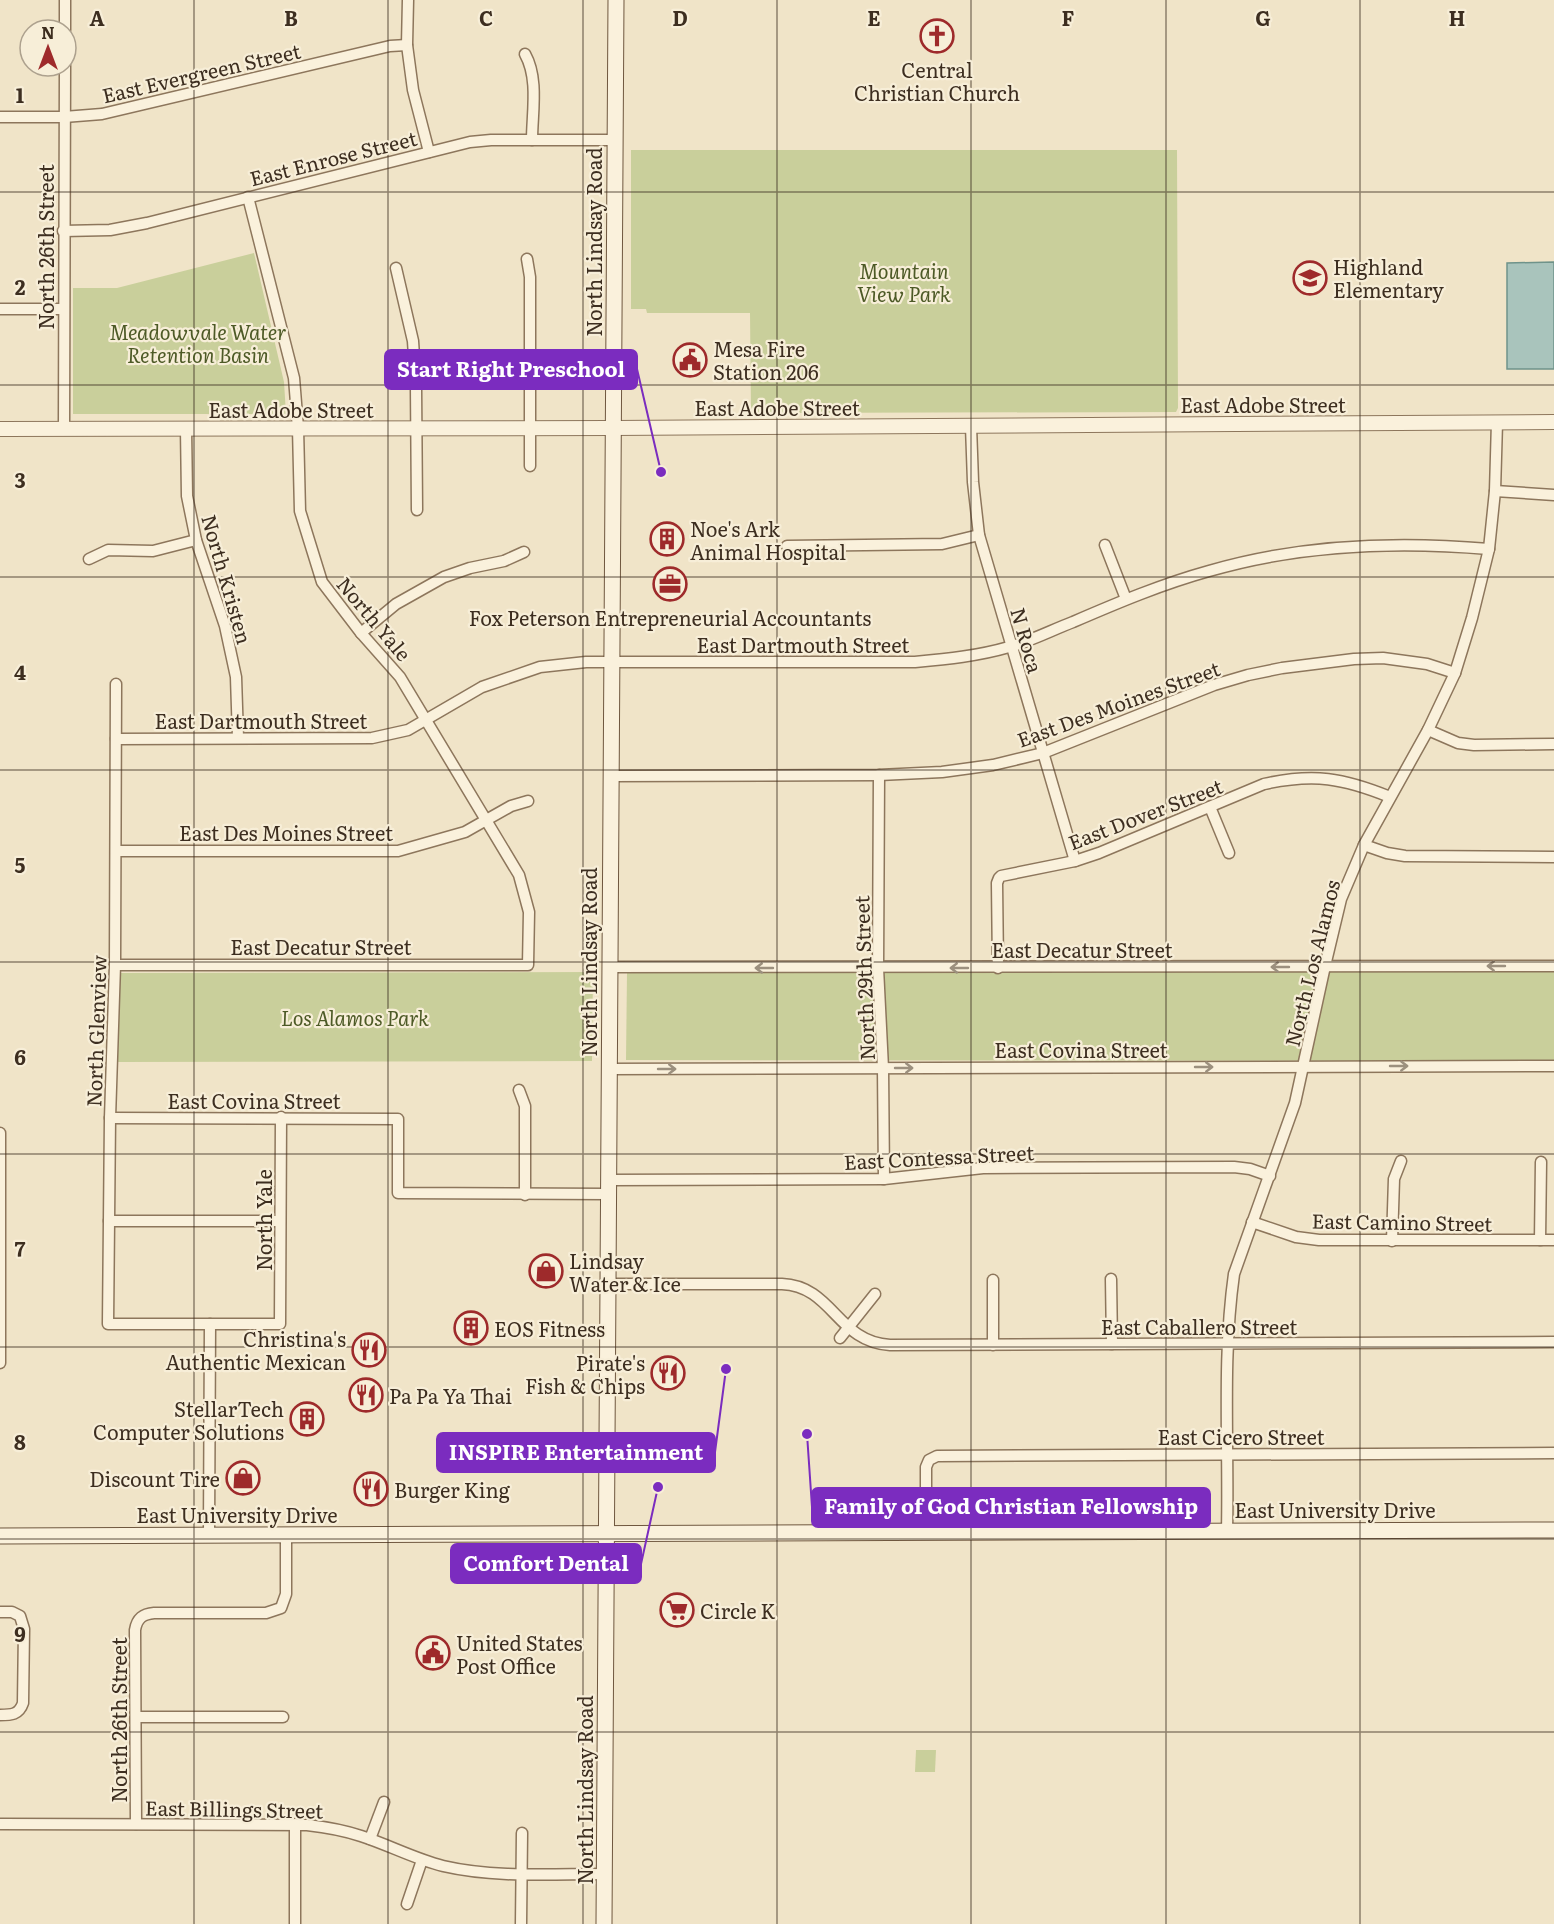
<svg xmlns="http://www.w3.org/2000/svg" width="1554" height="1924" font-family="Literata,serif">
	<rect width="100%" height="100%" fill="#f0e4c8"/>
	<!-- green -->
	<g fill="#c9cf9b">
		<path d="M 631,150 L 1177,150 L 1178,408 L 1176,412 L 751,413 L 750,313 L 647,313 L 646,309 L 631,309 Z"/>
		<path d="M 254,253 L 284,382 L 286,414 L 73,414 L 73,288 L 117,288 Z"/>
		<path d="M 1554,971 L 1554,1061 L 626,1060 L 627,973 Z"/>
		<path d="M 593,972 L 592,1061 L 118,1062 L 118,973 Z"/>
		<path d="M 916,1750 L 936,1750 L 935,1772 L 915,1772 Z"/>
	</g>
	<!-- water -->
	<path fill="#a9c4bc" stroke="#6f938a" stroke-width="1.5" d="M 1554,262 L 1554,369 L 1507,369 L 1507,263 Z"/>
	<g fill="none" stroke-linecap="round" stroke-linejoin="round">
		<defs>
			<g id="minor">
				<path d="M 408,0 L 407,45 L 413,90 L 429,152"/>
				<path d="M 65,30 L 65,0"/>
				<path d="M 525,54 C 539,79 532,113 532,140"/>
				<path d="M 0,117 L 64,117 L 102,114 L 390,46 L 407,45"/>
				<path d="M 63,231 L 110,230 L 147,223 L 470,142 L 491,140 L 615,140"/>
				<path d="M 527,259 L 530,277 L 530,466"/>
				<path d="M 396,268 L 413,341 L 416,387 L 417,510"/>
				<path d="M 0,309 L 63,309"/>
				<path d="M 971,426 L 973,482 L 979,535 L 1075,861"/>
				<path d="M 64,429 L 65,66"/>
				<path d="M 186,429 L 187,496 L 196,540 L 225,626 L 236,677 L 238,738"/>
				<path d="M 1495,491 L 1554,495"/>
				<path d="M 1105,545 L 1126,599"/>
				<path d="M 787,546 L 942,544 L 979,535"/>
				<path d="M 89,559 L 108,550 L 153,551 L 196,540"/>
				<path d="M 361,633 L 396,604 L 444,577 L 470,568 L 504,561 L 524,552"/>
				<path d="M 116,684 L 115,965 L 110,1118 L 108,1324 L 280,1324 L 281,1117"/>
				<path d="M 1428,730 L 1458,743 L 1474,745 L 1554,744"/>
				<path d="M 116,739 L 372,738 L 408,730 L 482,687 L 540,667 L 586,662 L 915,662 C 947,659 978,656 1009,647 C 1031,641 1052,630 1073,622 C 1117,603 1162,584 1209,571 C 1298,545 1397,541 1489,549"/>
				<path d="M 879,775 L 878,968 L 883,1068 L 884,1179"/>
				<path d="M 611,776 L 879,775 L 942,772 L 993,765 L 1043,753 L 1214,685 L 1248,675 L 1282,668 L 1354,659 L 1383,658 L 1427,664 L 1455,673"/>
				<path d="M 1210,807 L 1229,853"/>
				<path d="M 1364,845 L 1387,853 L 1405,856 L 1554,857"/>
				<path d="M 116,851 L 398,851 L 465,832 L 511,806 L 528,801"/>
				<path d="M 115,965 L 528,965 L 529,912 L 519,875 L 400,677 L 361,633 L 322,582 L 300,511 L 298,428 L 294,378 L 248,197"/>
				<path d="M 609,967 L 1554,966"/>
				<path d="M 998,968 L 997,883 L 999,878 L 1001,876 L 1075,861 L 1099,853 L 1264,784 C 1314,773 1343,778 1390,797"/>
				<path d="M 609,1069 L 1554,1066"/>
				<path d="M 519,1090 L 525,1106 L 525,1195"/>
				<path d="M 110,1118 L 398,1119 L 398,1193 L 608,1194"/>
				<path d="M 0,1133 L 0,1363"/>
				<path d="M 609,1180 L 884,1179 L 983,1168 L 1234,1167 L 1250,1169 L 1270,1176"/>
				<path d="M 109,1221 L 280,1221"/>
				<path d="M 1252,1222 L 1296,1237 L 1319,1240 L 1554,1240"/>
				<path d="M 1540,1240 L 1541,1162"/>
				<path d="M 1392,1241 L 1394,1179 L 1401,1161"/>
				<path d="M 1111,1279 L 1112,1344"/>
				<path d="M 993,1280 L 993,1345"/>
				<path d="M 608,1284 L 782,1284 C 833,1286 837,1342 890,1345 L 1554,1342"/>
				<path d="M 840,1338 L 875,1294"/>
				<path d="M 1227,1531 C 1229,1446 1222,1359 1234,1274 L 1295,1103 L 1325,966 L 1341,899 L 1364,845 L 1428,730 L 1455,673 L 1472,618 L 1489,549 L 1495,491 L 1497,422"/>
				<path d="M 926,1533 L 926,1467 L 929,1460 L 937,1456 L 1554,1453"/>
				<path d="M 209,1535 L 210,1324"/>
				<path d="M 0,1612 L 12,1612 L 20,1616 L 24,1629 L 23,1703 C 19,1715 11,1715 0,1715"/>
				<path d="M 136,1717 L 283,1717"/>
				<path d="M 0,1824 L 307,1825 C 325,1827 343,1830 361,1836 C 389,1845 415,1859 443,1866 C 495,1878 551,1874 604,1874"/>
				<path d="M 136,1824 L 135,1630 C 137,1618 143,1614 154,1613 L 266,1613 L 281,1608 L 286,1594 L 286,1535"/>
				<path d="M 370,1839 L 384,1802"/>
				<path d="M 407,1904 L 422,1860"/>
				<path d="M 295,1924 L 295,1824"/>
				<path d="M 521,1924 L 522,1833"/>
			</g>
			<path id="tertiary" d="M 0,429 L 613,428 L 1554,422"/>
			<g id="secondary">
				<path d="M 0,1536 L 1554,1530"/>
				<path d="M 604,1924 L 616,0"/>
			</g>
		</defs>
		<!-- minor casing -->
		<use href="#minor" stroke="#8d765c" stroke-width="13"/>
		<!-- tertiary casing -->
		<use href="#tertiary" stroke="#8d765c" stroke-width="16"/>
		<!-- secondary casing -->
		<use href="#secondary" stroke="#6f573f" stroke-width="17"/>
		<!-- minor -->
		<use href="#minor" stroke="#faf1dc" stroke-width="10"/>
		<!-- tertiary -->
		<use href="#tertiary" stroke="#faf1dc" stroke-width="14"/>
		<!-- secondary -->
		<use href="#secondary" stroke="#faf1dc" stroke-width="15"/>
	</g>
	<!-- one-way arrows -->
	<defs><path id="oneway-shaft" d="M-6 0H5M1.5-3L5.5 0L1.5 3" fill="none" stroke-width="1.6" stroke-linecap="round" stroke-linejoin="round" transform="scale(1.5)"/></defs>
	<g stroke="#9c907e">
		<use href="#oneway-shaft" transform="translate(1496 966) rotate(180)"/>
		<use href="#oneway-shaft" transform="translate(1280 967) rotate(180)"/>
		<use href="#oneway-shaft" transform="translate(764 968) rotate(-180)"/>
		<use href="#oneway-shaft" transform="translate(959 968) rotate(180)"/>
		<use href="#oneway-shaft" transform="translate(1399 1066)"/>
		<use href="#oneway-shaft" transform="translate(1204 1067)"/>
		<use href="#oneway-shaft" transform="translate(904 1068)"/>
		<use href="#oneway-shaft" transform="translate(667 1069)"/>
	</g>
	<!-- grid -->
	<path fill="none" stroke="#3d2e20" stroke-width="1.5" stroke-opacity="0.55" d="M 194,0 L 194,1924M 388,0 L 388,1924M 583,0 L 583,1924M 777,0 L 777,1924M 971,0 L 971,1924M 1166,0 L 1166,1924M 1360,0 L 1360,1924M 0,192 L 1554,192M 0,385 L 1554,385M 0,577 L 1554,577M 0,770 L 1554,770M 0,962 L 1554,962M 0,1154 L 1554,1154M 0,1347 L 1554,1347M 0,1539 L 1554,1539M 0,1732 L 1554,1732"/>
	<!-- icons -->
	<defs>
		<symbol id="church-ring" viewBox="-11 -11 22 22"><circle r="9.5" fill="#f7eed8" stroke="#9e2a2b" stroke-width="1.5"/><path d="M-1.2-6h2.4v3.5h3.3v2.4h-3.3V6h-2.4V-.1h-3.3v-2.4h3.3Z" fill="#9e2a2b"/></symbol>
		<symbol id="school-ring" viewBox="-11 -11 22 22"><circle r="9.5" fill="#f7eed8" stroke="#9e2a2b" stroke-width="1.5"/><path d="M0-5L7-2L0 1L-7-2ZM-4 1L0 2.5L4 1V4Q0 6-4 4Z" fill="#9e2a2b"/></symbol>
		<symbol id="civic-ring" viewBox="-11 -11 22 22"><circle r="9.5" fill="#f7eed8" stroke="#9e2a2b" stroke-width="1.5"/><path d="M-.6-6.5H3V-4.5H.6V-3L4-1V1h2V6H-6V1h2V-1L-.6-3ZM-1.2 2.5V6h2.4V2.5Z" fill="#9e2a2b"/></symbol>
		<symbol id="building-ring" viewBox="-11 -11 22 22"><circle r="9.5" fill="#f7eed8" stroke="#9e2a2b" stroke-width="1.5"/><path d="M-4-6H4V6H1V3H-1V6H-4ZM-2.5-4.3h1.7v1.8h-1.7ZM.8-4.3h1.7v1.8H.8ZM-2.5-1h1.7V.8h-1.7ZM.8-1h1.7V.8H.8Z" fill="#9e2a2b"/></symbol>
		<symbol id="office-ring" viewBox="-11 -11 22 22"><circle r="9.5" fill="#f7eed8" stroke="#9e2a2b" stroke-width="1.5"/><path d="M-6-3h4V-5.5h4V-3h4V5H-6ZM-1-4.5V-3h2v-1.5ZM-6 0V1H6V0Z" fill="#9e2a2b"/></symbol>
		<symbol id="shop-ring" viewBox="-11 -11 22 22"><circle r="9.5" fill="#f7eed8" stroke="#9e2a2b" stroke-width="1.5"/><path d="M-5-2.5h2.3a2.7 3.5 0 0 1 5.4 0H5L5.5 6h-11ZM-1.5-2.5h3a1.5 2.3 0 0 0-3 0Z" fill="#9e2a2b"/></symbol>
		<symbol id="restaurant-ring" viewBox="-11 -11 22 22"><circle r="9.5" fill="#f7eed8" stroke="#9e2a2b" stroke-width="1.5"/><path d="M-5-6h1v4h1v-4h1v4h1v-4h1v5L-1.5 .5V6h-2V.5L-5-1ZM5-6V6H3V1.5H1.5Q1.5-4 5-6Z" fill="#9e2a2b"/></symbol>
		<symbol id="supermarket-ring" viewBox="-11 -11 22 22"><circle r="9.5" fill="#f7eed8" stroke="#9e2a2b" stroke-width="1.5"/><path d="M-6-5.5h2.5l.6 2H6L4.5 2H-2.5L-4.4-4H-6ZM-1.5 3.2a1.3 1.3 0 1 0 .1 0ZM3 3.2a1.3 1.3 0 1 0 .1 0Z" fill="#9e2a2b"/></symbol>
	</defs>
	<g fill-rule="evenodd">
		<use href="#church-ring" x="918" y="17" width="38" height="38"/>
		<use href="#school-ring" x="1291" y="259" width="38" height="38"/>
		<use href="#civic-ring" x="671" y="341" width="38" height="38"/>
		<use href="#building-ring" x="648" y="520" width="38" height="38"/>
		<use href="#office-ring" x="651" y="565" width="38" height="38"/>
		<use href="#shop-ring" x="527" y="1252" width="38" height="38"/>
		<use href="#building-ring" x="452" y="1309" width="38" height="38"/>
		<use href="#restaurant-ring" x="350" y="1331" width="38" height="38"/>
		<use href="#restaurant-ring" x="649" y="1354" width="38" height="38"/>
		<use href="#restaurant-ring" x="347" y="1376" width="38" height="38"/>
		<use href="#building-ring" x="288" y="1400" width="38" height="38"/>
		<use href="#shop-ring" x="224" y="1459" width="38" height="38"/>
		<use href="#restaurant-ring" x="352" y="1470" width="38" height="38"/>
		<use href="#supermarket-ring" x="658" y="1591" width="38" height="38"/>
		<use href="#civic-ring" x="414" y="1634" width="38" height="38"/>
	</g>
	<g text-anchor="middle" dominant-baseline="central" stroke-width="4.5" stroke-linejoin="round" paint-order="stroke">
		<!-- poi labels -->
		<g font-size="20" fill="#3d2e20" stroke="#f7eed8" text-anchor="start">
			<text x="937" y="69" text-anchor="middle">Central<tspan x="937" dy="23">Christian Church</tspan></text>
			<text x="1333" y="266">Highland<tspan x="1333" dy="23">Elementary</tspan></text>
			<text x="713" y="348">Mesa Fire<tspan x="713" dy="23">Station 206</tspan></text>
			<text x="690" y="528">Noe's Ark<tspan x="690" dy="23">Animal Hospital</tspan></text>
			<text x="670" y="617" text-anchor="middle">Fox Peterson Entrepreneurial Accountants</text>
			<text x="569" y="1260">Lindsay<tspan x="569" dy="23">Water &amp; Ice</tspan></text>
			<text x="494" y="1328">EOS Fitness</text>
			<text x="346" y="1338" text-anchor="end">Christina's<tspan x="346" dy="23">Authentic Mexican</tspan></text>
			<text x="645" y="1362" text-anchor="end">Pirate's<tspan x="645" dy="23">Fish &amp; Chips</tspan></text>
			<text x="389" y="1395">Pa Pa Ya Thai</text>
			<text x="284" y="1408" text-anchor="end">StellarTech<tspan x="284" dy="23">Computer Solutions</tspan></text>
			<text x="220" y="1478" text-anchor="end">Discount Tire</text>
			<text x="394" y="1489">Burger King</text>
			<text x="700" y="1610">Circle K</text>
			<text x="456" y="1642">United States<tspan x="456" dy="23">Post Office</tspan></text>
		</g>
		<!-- street labels -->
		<g font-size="20" fill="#3d2e20" stroke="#f7eed8">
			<text transform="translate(201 72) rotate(-13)">East Evergreen Street</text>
			<text transform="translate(333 157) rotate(-14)">East Enrose Street</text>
			<text transform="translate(593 242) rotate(-90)">North Lindsay Road</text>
			<text transform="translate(45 247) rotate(-90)">North 26th Street</text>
			<text x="1263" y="404">East Adobe Street</text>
			<text x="777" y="407">East Adobe Street</text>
			<text x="291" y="409">East Adobe Street</text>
			<text transform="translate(228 579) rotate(74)">North Kristen</text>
			<text transform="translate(375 618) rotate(50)">North Yale</text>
			<text transform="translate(1028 640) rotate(74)">N Roca</text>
			<text x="803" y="644">East Dartmouth Street</text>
			<text transform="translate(1118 703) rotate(-20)">East Des Moines Street</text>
			<text x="261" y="720">East Dartmouth Street</text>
			<text transform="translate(1145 813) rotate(-21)">East Dover Street</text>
			<text x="286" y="832">East Des Moines Street</text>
			<text x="321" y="946">East Decatur Street</text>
			<text x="1082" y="949">East Decatur Street</text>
			<text transform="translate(588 962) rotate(-90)">North Lindsay Road</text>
			<text transform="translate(1311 963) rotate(-76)">North Los Alamos</text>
			<text transform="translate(863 978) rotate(-92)">North 29th Street</text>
			<text transform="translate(95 1031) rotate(-88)">North Glenview</text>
			<text x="1081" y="1049">East Covina Street</text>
			<text x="254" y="1100">East Covina Street</text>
			<text transform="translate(939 1156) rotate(-3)">East Contessa Street</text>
			<text transform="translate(263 1220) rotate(-90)">North Yale</text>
			<text transform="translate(1402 1221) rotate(1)">East Camino Street</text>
			<text x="1199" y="1326">East Caballero Street</text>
			<text x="1241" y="1436">East Cicero Street</text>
			<text x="1335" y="1509">East University Drive</text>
			<text x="237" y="1514">East University Drive</text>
			<text transform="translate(118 1720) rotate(-90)">North 26th Street</text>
			<text transform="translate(584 1790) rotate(-90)">North Lindsay Road</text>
			<text transform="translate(234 1808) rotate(1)">East Billings Street</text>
		</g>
		<!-- park labels -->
		<g font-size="20" font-style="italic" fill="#4d5a26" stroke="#f7eed8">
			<text x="904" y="270">Mountain<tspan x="904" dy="23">View Park</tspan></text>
			<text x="198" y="331">Meadowvale Water<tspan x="198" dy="23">Retention Basin</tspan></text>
			<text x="355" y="1017">Los Alamos Park</text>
		</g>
	</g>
	<g font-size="20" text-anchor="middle" font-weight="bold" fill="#3d2e20" stroke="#f7eed8" stroke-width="4.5" stroke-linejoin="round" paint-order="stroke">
		<text x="97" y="26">A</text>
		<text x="291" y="26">B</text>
		<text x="486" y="26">C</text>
		<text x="680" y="26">D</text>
		<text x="874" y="26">E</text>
		<text x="1068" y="26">F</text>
		<text x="1263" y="26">G</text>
		<text x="1457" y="26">H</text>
		<text x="20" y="103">1</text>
		<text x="20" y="295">2</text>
		<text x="20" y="488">3</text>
		<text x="20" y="680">4</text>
		<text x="20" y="873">5</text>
		<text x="20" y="1065">6</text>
		<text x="20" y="1257">7</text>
		<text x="20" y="1450">8</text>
		<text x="20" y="1642">9</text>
	</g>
	<!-- callouts -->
	<path fill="none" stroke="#7b2cbf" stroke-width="2" d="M661 472L637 369M726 1369L715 1452M807 1434L812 1507M658 1487L641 1564"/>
	<g fill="#7b2cbf" stroke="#f7eed8" stroke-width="2">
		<circle cx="661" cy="472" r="6"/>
		<circle cx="726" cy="1369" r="6"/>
		<circle cx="807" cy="1434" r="6"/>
		<circle cx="658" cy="1487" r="6"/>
	</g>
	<g fill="#7b2cbf" stroke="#7b2cbf" stroke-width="2">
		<rect x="385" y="350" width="252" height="39" rx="6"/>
		<rect x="437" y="1433" width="278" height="39" rx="6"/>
		<rect x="812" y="1488" width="398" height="39" rx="6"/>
		<rect x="451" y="1544" width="190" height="39" rx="6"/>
	</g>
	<g font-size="21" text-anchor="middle" font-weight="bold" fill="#fff">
		<text x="511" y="377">Start Right Preschool</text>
		<text x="576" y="1460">INSPIRE Entertainment</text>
		<text x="1011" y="1514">Family of God Christian Fellowship</text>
		<text x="546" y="1571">Comfort Dental</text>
	</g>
	<!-- north arrow -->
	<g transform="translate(48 48)"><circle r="28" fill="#f7eed8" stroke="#ada18e" stroke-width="1.5"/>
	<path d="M0-4.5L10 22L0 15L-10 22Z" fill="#9e2a2b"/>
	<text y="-9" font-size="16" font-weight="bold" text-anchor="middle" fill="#3d2e20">N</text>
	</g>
</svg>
